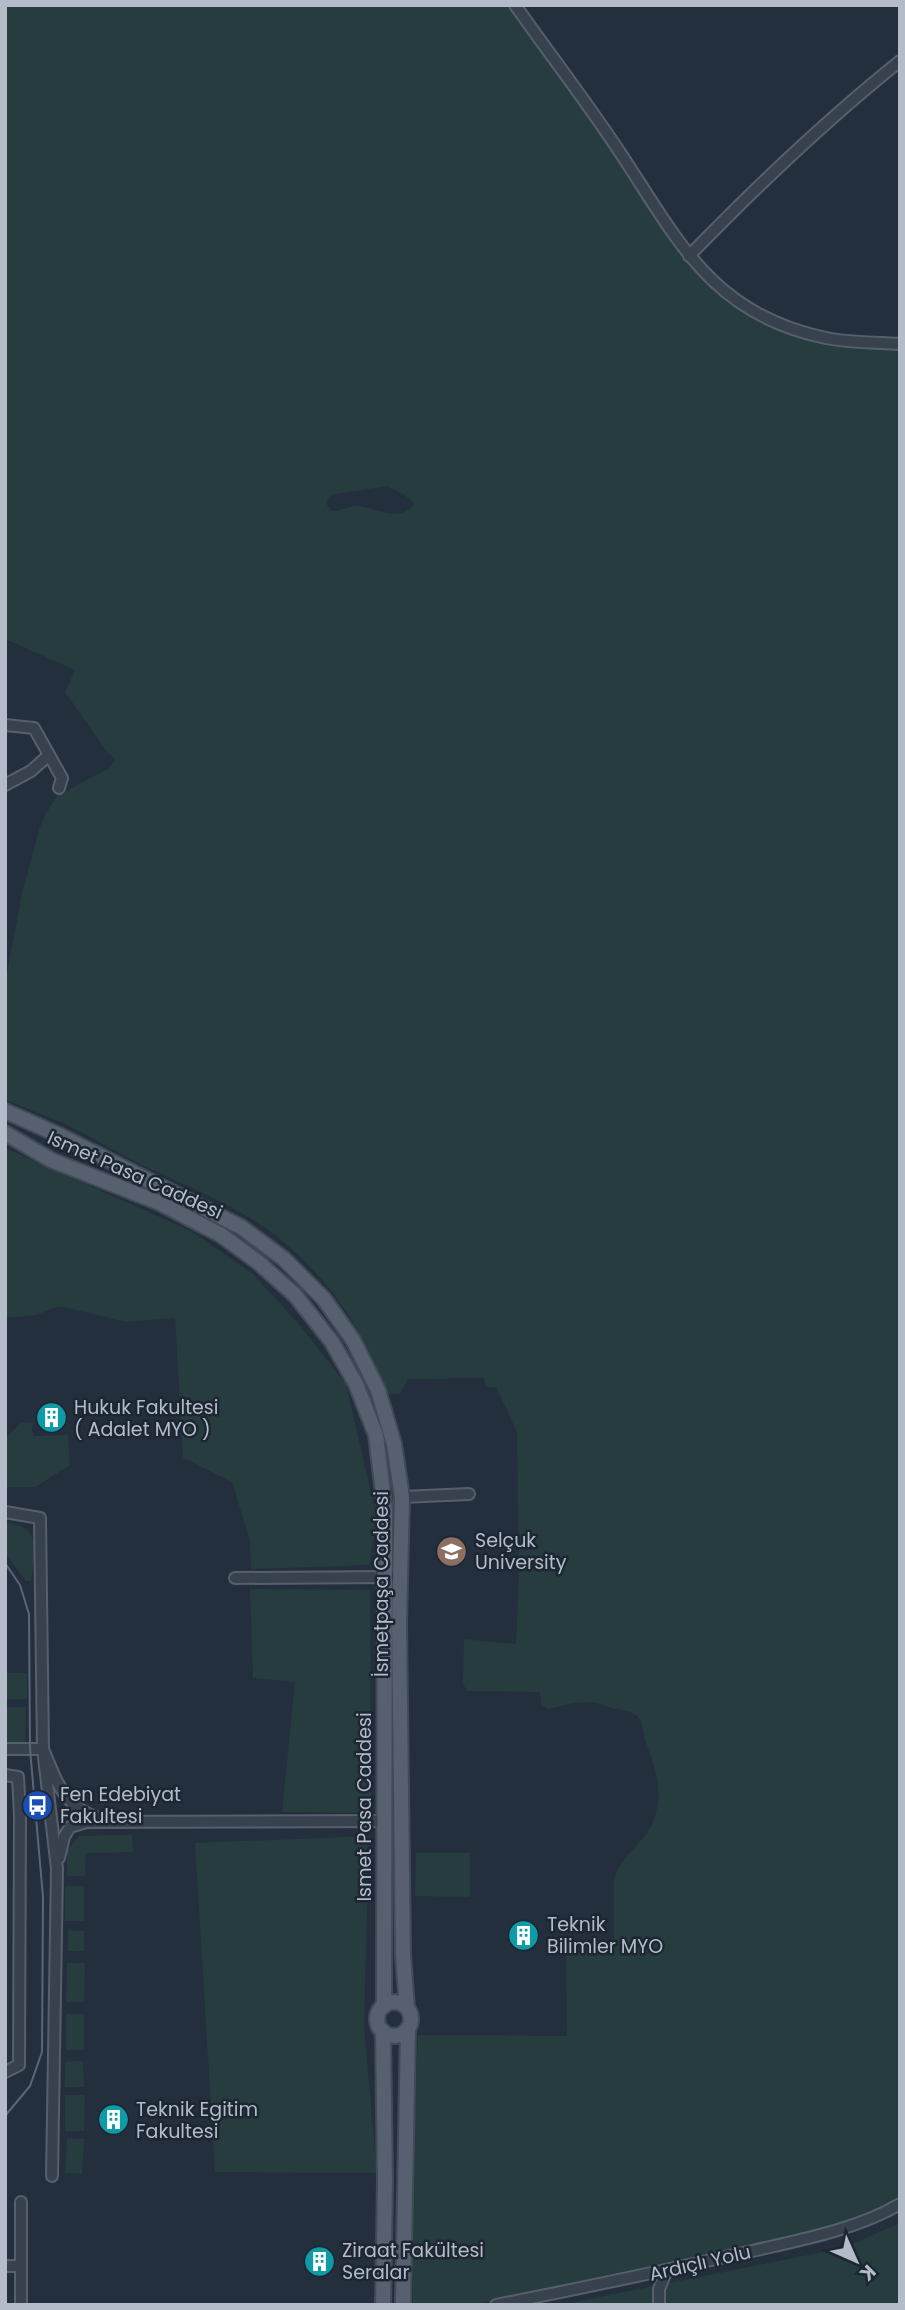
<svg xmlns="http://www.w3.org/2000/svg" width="905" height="2310" font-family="Poppins,sans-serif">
	<rect width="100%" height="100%" fill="#242f3e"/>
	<!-- green -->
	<g fill="#263c3f" fill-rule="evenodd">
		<path d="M 5,5 L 507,5 L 526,29 L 692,267 L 726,301 L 761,322 L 823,344 L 900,351 L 900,2198 L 845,2222 L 819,2231 L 628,2276 L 468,2305 L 413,2305 L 413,2156 L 418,2035 L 567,2036 L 566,1949 L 614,1949 L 614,1879 C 620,1856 644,1844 653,1822 C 665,1789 655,1770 645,1739 C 642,1731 644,1721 636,1715 C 630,1711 623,1710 616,1709 C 609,1708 602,1704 595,1703 C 579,1700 563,1706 547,1709 L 541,1704 L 540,1692 L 467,1691 L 463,1684 L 464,1639 L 516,1644 L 519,1571 L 517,1432 L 496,1387 L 486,1387 L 484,1378 L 408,1379 L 400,1394 L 387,1394 C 365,1330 323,1269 267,1229 C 228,1202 182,1184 140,1164 C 114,1151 90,1136 65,1124 C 45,1115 25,1108 5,1100 L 5,984 L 22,893 L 39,830 L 45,815 L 57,796 L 109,768 L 116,759 L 108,753 L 65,692 L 75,670 L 5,639 ZM 387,486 L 405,495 L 414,504 C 397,525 377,506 355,506 C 347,507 341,511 332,511 L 327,505 L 327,500 L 331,495 Z"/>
		<path d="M 5,1148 L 191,1231 L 253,1274 L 302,1328 L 346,1384 L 377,1519 L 369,1565 L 251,1569 L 250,1541 L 232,1482 L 183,1458 L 175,1318 L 126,1322 L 59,1306 L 36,1315 L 5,1318 Z"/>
		<path d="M 33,1422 L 32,1431 L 34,1436 L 68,1435 L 70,1465 L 35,1487 L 5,1487 L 5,1439 L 21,1423 Z"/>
		<path d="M 5,1522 C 44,1528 34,1550 31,1581 L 26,1581 L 5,1553 Z"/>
		<path d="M 250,1589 L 370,1590 L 371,1813 L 282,1812 L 295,1682 L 253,1678 Z"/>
		<rect x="5" y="1673" width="22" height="26"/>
		<path d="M 5,1707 L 26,1707 L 25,1742 L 5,1742 Z"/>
		<path d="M 132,1835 L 133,1852 L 86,1853 L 85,1876 L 67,1876 L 67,1851 L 79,1836 Z"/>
		<path d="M 369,1836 L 364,2026 L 377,2173 L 215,2172 L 195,1843 Z"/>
		<path d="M 416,1853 L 470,1853 L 470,1897 L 415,1896 Z"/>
		<path d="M 84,1886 L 84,1921 L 65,1921 L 65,1886 Z"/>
		<path d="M 68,1930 L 84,1931 L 84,1951 L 68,1951 Z"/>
		<path d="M 67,1963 L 85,1963 L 84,2002 L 66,2002 Z"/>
		<rect x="66" y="2014" width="18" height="36"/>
		<path d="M 83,2061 L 84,2087 L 65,2087 L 65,2062 Z"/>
		<path d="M 65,2095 L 85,2095 L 84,2131 L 65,2131 Z"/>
		<path d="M 67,2138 L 84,2139 L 82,2174 L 65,2173 Z"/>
		<path d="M 900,2223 L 900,2305 L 560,2305 L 843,2248 Z"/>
	</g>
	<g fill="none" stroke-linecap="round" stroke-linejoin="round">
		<defs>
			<g id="minor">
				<path d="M 515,5 C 551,56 589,105 623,157 C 680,244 714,315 826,338 C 849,343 876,342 900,344"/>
				<path d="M 689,256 C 756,187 825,121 900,61"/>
				<path d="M 5,725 L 34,728 L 62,778 L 59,788"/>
				<path d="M 5,785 L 31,771 L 49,755"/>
				<path d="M 402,1497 L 469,1494"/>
				<path d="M 5,1512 L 40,1518 L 43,1749 L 5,1749"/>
				<path d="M 235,1578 L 391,1577"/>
				<path d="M 5,1775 L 18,1777 L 20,1815 L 19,2065 L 5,2072"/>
				<path d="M 59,1858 L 64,1837 L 70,1827 L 86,1822 L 383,1821"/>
				<path d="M 52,2176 L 57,1869 L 43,1749 C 58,1785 65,1810 106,1820"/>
				<path d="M 21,2202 L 21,2305"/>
				<path d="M 5,2266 L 21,2266"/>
				<path d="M 496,2305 C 582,2288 667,2270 752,2251 C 800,2240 858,2229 900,2204"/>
				<path d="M 659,2305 L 659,2289 L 667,2270"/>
			</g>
			<g id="major">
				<path d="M 5,1111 L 61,1136 L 241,1227 L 284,1259 L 324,1299 L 353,1340 L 378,1390 L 394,1444 L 402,1497 L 399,1623 L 403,1955 L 407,2008"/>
				<path d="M 5,1133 L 51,1160 L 160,1203 L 221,1235 L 258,1262 L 295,1295 L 332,1342 L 356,1384 L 376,1435 L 385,1510 L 384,2006"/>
				<circle cx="394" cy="2019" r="17"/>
				<path d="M 383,2031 L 385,2182 L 383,2305"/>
				<path d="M 403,2305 L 408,2028"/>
			</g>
		</defs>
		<!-- minor casing -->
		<use href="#minor" stroke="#565f6c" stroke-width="14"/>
		<!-- major casing -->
		<use href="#major" stroke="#414a57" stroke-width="18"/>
		<!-- minor -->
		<use href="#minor" stroke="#38414e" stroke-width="10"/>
		<!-- major -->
		<use href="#major" stroke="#56606e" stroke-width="14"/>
		<!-- tram -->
		<path stroke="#5a6575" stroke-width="2" d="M 5,1563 L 20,1585 L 29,1614 L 30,1749 L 43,1897 L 42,2052 L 30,2086 L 5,2116"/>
	</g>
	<!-- icons -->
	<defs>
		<symbol id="building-disc" viewBox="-11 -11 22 22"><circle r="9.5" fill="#0f9aa8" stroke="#1d2633"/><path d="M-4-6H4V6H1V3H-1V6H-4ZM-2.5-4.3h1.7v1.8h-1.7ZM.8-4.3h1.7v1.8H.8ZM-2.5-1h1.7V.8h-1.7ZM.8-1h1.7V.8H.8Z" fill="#fff"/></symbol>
		<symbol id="university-disc" viewBox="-11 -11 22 22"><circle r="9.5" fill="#8d6e63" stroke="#1d2633"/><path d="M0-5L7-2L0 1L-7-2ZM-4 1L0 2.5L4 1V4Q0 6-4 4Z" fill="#fff"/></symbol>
		<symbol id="bus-disc" viewBox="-11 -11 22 22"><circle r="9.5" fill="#1a4fb4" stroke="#1d2633"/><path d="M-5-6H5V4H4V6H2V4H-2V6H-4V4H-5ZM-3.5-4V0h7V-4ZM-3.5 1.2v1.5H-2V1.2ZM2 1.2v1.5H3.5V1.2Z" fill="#fff"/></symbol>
	</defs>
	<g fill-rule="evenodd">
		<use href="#building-disc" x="34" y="1400" width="35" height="35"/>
		<use href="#university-disc" x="434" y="1534" width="35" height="35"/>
		<use href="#bus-disc" x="20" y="1788" width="35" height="35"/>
		<use href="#building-disc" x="506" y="1918" width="35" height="35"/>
		<use href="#building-disc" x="96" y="2102" width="35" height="35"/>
		<use href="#building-disc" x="302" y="2244" width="35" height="35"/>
	</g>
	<g text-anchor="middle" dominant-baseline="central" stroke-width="5" stroke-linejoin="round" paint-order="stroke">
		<!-- street labels -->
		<g font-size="19" fill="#b4bcc9" stroke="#1d2633">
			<text transform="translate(135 1175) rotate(24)">Ismet Pasa Caddesi</text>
			<text transform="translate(381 1584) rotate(-90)">İsmetpaşa Caddesi</text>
			<text transform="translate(364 1807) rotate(-90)">Ismet Pasa Caddesi</text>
			<text transform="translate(700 2263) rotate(-13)">Ardıçlı Yolu</text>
		</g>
		<!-- poi labels -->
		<g font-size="19" fill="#b4bcc9" stroke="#1d2633" text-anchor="start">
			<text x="74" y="1407">Hukuk Fakultesi<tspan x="74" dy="22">( Adalet MYO )</tspan></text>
			<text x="475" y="1540">Selçuk<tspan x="475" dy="22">University</tspan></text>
			<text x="60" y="1794">Fen Edebiyat<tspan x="60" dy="22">Fakultesi</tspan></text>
			<text x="547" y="1924">Teknik<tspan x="547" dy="22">Bilimler MYO</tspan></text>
			<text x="136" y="2109">Teknik Egitim<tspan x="136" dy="22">Fakultesi</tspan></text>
			<text x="342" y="2250">Ziraat Fakültesi<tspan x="342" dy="22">Seralar</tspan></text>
		</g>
	</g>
	<!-- border -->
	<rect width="905" height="2310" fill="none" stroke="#b4bcc9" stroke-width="14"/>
	<!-- north arrow -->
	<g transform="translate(856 2261) rotate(135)" stroke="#1d2633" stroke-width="5" paint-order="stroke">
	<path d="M0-5L12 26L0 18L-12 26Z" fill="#b4bcc9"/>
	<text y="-10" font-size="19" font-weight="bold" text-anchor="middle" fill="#b4bcc9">K</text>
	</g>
</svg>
